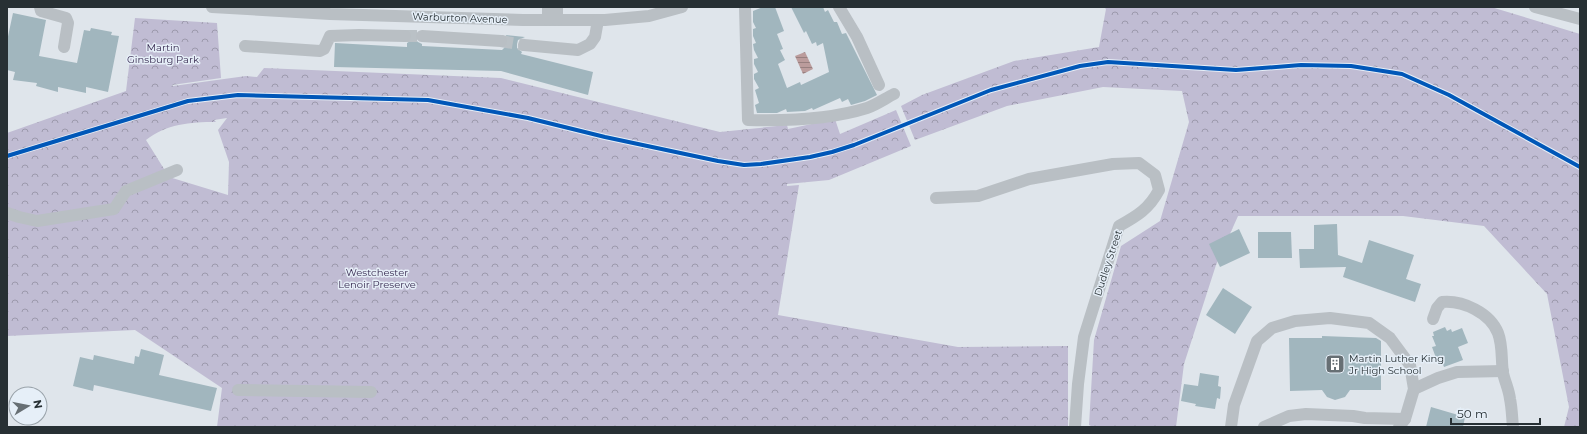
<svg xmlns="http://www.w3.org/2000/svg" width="1587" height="434" font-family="Montserrat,sans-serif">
	<defs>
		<pattern id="forest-crowns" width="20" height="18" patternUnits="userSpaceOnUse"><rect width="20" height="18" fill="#c0bcd3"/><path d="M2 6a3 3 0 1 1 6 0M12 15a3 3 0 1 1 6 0" fill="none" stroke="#9c99ac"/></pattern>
		<pattern id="water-rules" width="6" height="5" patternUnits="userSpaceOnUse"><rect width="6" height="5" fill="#bb9c9c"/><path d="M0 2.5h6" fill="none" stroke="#988080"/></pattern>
	</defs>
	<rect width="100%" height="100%" fill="#dfe5eb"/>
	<!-- forest -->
	<g fill="url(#forest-crowns)" fill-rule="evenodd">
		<path d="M 1104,7 L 1491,7 L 1580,34 L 1580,427 L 1564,427 L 1569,407 L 1547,294 L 1484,226 L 1403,216 L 1238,216 L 1216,265 L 1184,364 L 1176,427 L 1093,427 L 1089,425 L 1094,340 L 1121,246 L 1160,221 L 1189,122 L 1182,91 L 1103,87 L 1007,106 L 915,140 L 901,106 L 922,95 L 1014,61 L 1099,47 L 1106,9 Z"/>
		<path d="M 135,18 L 217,23 L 221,78 L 172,85 L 173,86 L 246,76 L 257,77 L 264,68 L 501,78 L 720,132 L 787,125 L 788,129 L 835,119 L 840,134 L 896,110 L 911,146 L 829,180 L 787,184 L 787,186 L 799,185 L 778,315 L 958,347 L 1068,346 L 1068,427 L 217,427 L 222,388 L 135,330 L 7,336 L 7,133 L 126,91 ZM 227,118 L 218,130 L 229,162 L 228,195 L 169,177 L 146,140 C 166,124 190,122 216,122 L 214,120 Z"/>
	</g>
	<!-- water -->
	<path fill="url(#water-rules)" d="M 805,52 L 813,69 L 803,74 L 795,56 Z"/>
	<!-- building -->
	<g fill="#a1b6be">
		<path d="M 763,7 L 775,7 L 784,31 L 777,34 L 783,49 L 780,50 L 785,60 L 778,64 L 787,88 L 800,82 L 801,85 L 829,72 L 823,43 L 817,46 L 816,42 L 812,44 L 806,31 L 804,33 L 791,7 L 823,7 L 825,12 L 828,10 L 834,22 L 837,22 L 842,34 L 846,33 L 877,95 L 865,101 L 851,105 L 848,99 L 842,102 L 840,98 L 813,110 L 812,108 L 805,111 L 787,112 L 786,109 L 777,113 L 757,113 L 755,105 L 759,103 L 755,90 L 759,88 L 754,79 L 754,74 L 758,72 L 754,64 L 754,59 L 758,58 L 754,50 L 753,44 L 756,43 L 753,36 L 753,29 L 756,28 L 753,22 L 753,11 Z"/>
		<path d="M 13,13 L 46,20 L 39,56 L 77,63 L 84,30 L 90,31 L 91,28 L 112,32 L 111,35 L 119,36 L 108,92 L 86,87 L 86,93 L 58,87 L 58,92 L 36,86 L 37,83 L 13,80 L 15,72 L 7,70 L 7,41 Z"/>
		<path d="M 411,32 L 415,33 L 415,39 L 418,42 L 422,44 L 422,46 L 502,50 L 507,45 L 508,42 L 506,35 L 525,37 L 518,40 L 517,44 L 517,48 L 522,52 L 521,54 L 593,72 L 588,95 L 501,71 L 334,67 L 335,43 L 407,47 L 407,43 L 412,40 Z"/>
		<path d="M 1337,224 L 1338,255 L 1362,263 L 1369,240 L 1414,255 L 1406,279 L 1421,284 L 1415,302 L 1343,277 L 1346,267 L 1300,268 L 1299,249 L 1314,249 L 1314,225 Z"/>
		<path d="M 1239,229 L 1250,253 L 1220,267 L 1209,244 Z"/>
		<path d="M 1258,232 L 1291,232 L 1292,258 L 1258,258 Z"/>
		<path d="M 1223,288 L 1252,307 L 1235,334 L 1206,315 Z"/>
		<path d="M 1445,327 L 1447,331 L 1451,329 L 1452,332 L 1462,328 L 1468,343 L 1458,347 L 1463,360 L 1444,367 L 1440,357 L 1436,358 L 1432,347 L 1436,346 L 1432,336 L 1434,336 L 1433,332 Z"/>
		<path d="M 1322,336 L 1376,338 L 1381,341 L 1381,390 L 1350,390 L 1345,397 L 1335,400 L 1327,397 L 1322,390 L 1290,391 L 1289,338 L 1322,338 Z"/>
		<path d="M 141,349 L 164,355 L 159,375 L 217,388 L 211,411 L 94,385 L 93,391 L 73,386 L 80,357 L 93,360 L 94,355 L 134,364 L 135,356 L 139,357 Z"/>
		<path d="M 1200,373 L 1219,376 L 1218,386 L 1221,387 L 1220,399 L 1217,398 L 1215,409 L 1195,406 L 1196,404 L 1181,401 L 1184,384 L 1198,386 Z"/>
		<path d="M 1431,407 L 1465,417 L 1463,427 L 1426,427 Z"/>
	</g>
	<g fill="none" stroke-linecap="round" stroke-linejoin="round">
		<!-- minor-tunnel -->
		<g stroke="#bac1c6" stroke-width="12" stroke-dasharray="12 6" stroke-linecap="butt">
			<path d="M 405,36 L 422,36"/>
			<path d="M 501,41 L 524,45"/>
		</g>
		<!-- minor -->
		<g stroke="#b9bfc4" stroke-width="12">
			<path d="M 40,7 L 41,11 L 66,18 L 68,23 L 64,47"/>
			<path d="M 212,7 L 330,14 L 523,20 L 605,20 L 649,16 L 682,7"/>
			<path d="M 557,7 L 557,20"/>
			<path d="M 745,7 L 748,120 C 785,121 832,119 867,108 C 876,105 886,98 894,94"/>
			<path d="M 839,7 L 857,37 L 879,85"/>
			<path d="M 1535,7 L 1580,19"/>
			<path d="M 548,20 L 548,7"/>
			<path d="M 422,36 L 501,41"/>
			<path d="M 524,45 L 578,50 L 590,44 L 595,37 L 598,20"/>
			<path d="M 245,46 L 320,51 L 324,49 L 330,36 L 359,35 L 405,36"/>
			<path d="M 936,198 L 978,196 L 1029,179 L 1113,164 L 1139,163 L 1155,175 L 1159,190 C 1149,209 1137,216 1119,226 L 1084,337 L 1078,384 L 1075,427"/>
			<path d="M 7,213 L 19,217 L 37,221 L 114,209 L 126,191 L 177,170"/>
			<path d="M 1433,319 L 1437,308 L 1442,302 C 1463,300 1490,313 1498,333 C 1503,346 1501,360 1503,373 C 1505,382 1509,390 1510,399 C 1512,408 1512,418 1513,427"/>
			<path d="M 1414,389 L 1438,378 L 1457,372 L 1503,371"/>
			<path d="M 238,390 L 371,392"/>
			<path d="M 1231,427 L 1234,405 L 1257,341 L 1272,328 L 1295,321 L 1330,318 L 1369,323 L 1390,338 L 1410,365 L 1414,389 L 1405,419 L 1399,427"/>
			<path d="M 1264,427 L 1289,416 L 1306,414 L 1353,416 L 1365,418 L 1405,419"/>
		</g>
		<defs>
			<path id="cycleway" d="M 7,156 L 188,101 L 238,95 L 428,100 L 528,118 L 605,137 L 718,161 L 744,165 L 761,164 L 810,157 L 832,152 L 854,145 L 991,90 L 1080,66 L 1108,62 L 1236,70 L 1301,65 L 1351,66 L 1402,74 L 1449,95 L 1580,167"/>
		</defs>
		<!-- cycleway casing -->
		<use href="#cycleway" stroke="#e6eff8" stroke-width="6"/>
		<!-- cycleway -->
		<use href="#cycleway" stroke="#0057b8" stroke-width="4"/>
	</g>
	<!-- icons -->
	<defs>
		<symbol id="building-square" viewBox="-11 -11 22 22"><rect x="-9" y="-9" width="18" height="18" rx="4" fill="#676f74" stroke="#e6eff8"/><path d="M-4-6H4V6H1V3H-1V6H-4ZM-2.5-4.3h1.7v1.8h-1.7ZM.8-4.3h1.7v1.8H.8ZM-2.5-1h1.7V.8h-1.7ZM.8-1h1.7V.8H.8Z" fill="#fff"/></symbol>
	</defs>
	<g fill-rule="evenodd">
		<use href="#building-square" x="1324" y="353" width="22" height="22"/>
	</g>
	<g text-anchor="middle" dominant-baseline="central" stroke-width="3" stroke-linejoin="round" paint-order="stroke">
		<!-- street labels -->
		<g font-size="10" fill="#273034" stroke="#e6eff8">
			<text transform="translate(460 18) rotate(2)">Warburton Avenue</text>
			<text transform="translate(1108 263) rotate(-72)">Dudley Street</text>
		</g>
		<!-- park labels -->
		<g font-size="10" fill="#392c52" stroke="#e6eff8">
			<text x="163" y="47">Martin<tspan x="163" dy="12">Ginsburg Park</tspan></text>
			<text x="377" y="272">Westchester<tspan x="377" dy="12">Lenoir Preserve</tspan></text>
		</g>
		<!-- poi labels -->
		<g font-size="10" fill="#273034" stroke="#e6eff8" text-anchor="start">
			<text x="1349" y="358">Martin Luther King<tspan x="1349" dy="12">Jr High School</tspan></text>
		</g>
	</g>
	<!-- border -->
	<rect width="1587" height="434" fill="none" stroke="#273034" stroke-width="16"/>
	<!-- north arrow -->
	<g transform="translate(28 406) rotate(80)"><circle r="19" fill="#e6eff8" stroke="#9aa3aa"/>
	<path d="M0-3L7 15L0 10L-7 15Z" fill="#676f74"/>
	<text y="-6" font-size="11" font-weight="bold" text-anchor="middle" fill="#273034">N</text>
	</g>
	<!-- scale -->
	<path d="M1451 418v6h89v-6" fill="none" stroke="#273034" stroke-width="2"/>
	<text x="1457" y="418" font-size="12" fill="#273034" stroke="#e6eff8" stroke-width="3" paint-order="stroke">50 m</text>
</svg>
